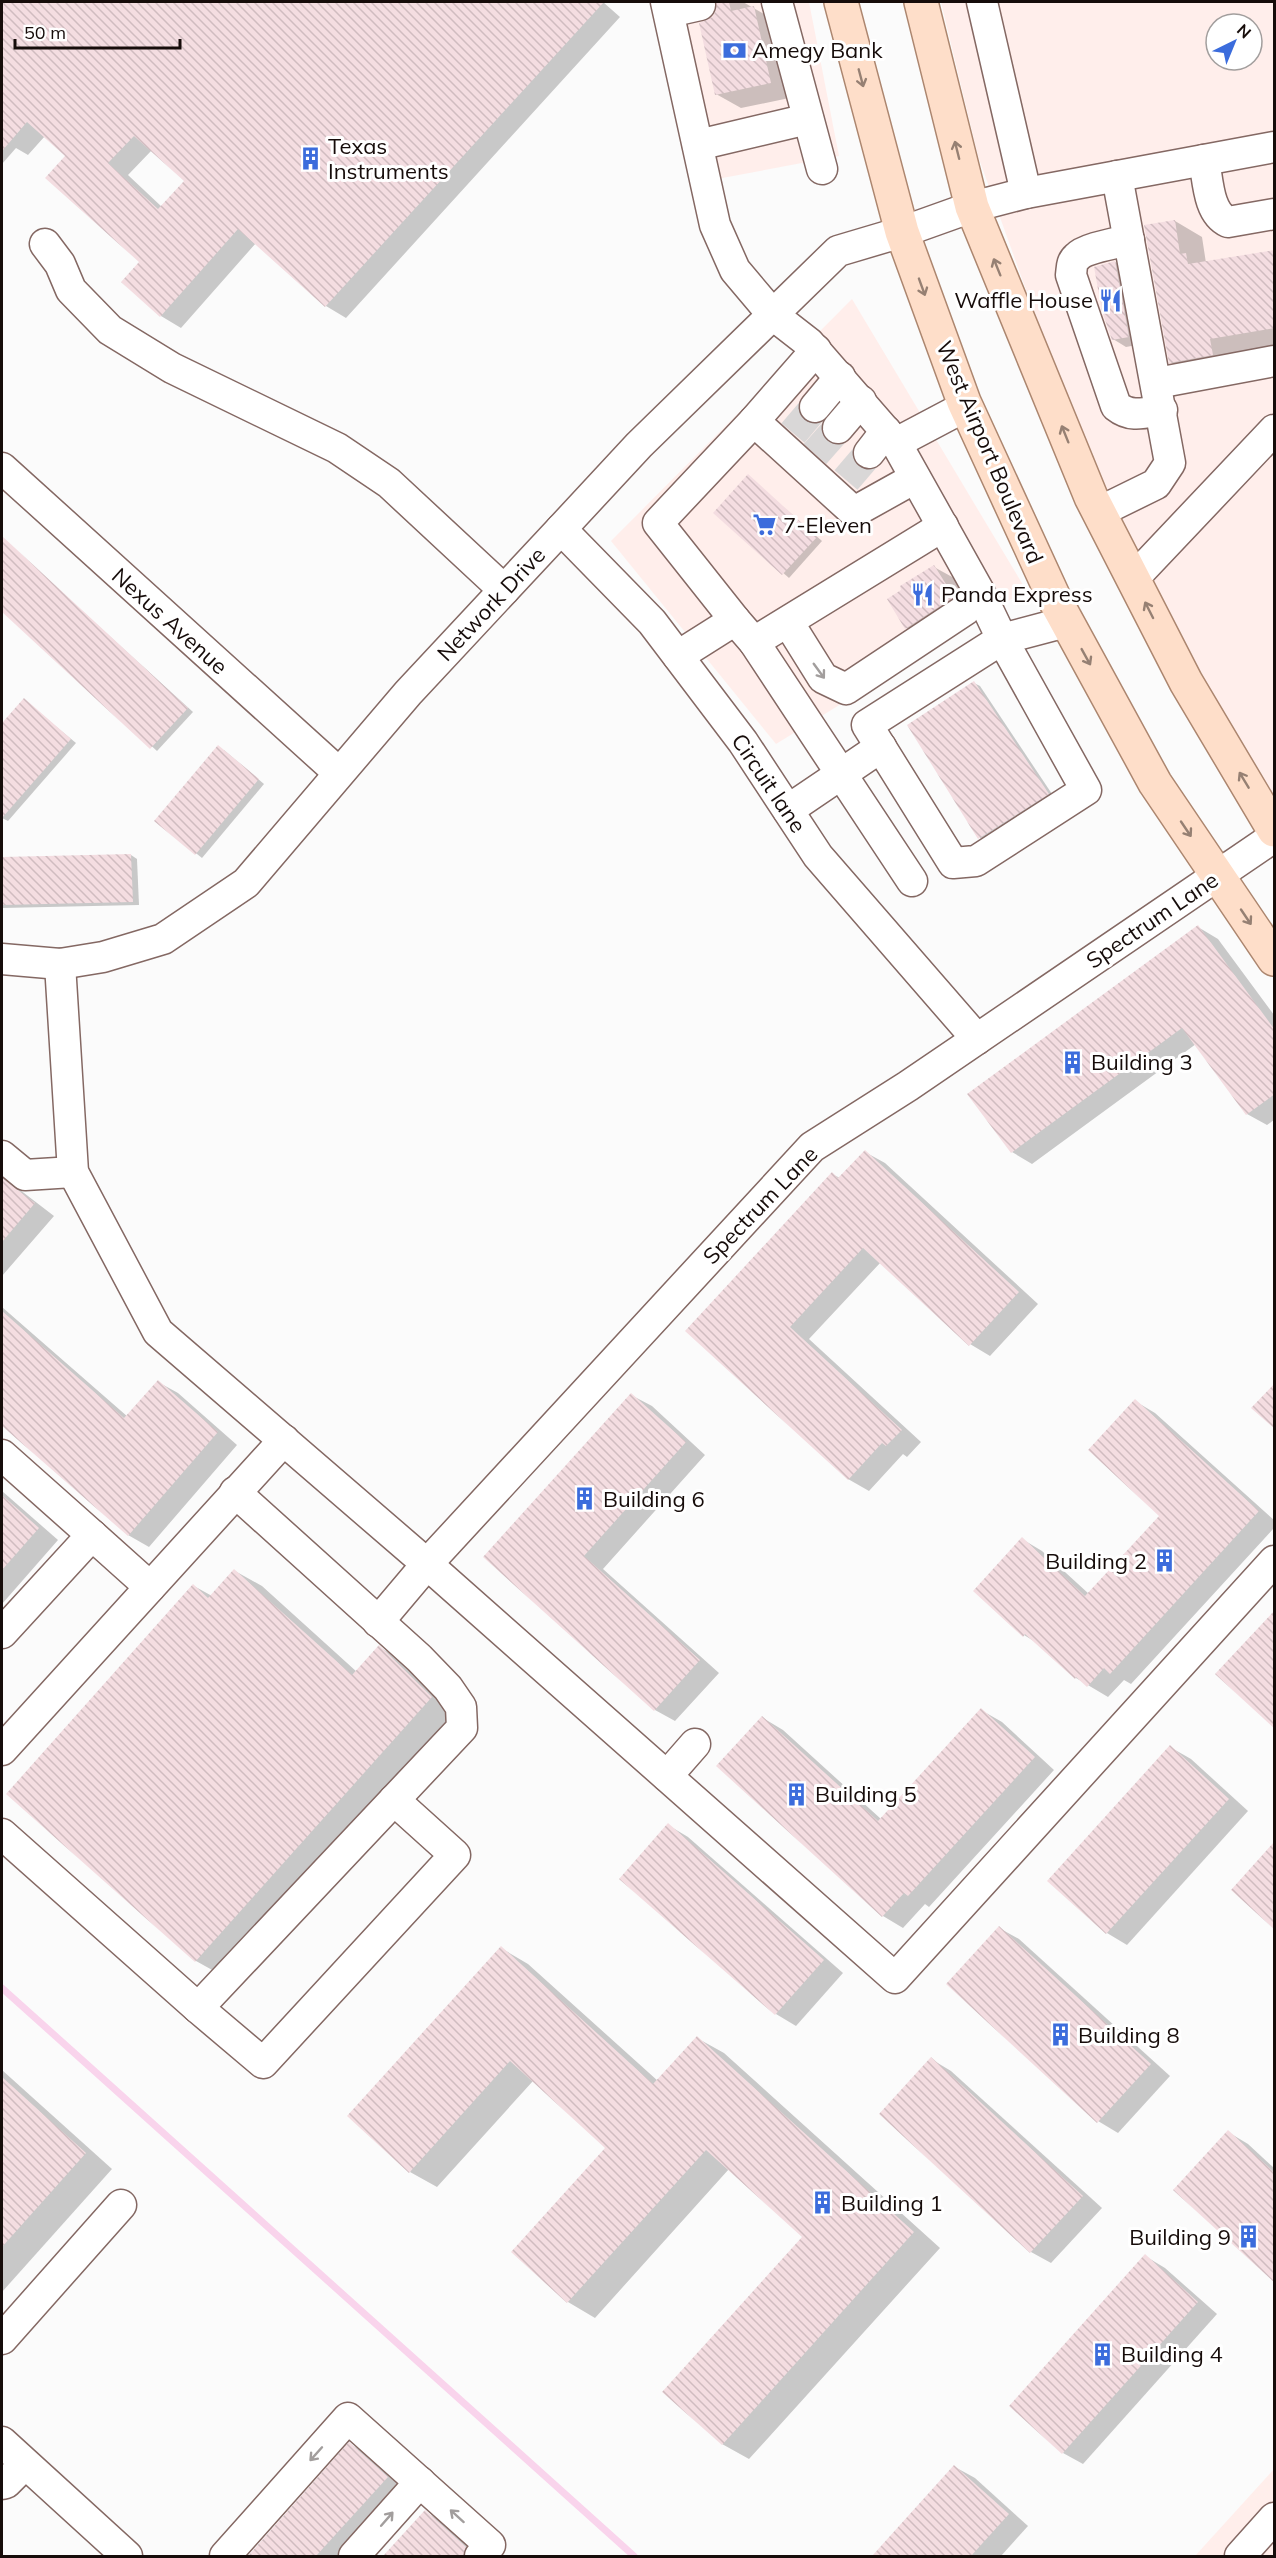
<svg xmlns="http://www.w3.org/2000/svg" width="1276" height="2558" font-family="Mulish,sans-serif">
	<defs>
		<pattern id="building-back-hatch" width="6" height="6" patternUnits="userSpaceOnUse" patternTransform="scale(1.5)"><rect width="6" height="6" fill="#f4dde1"/><path d="M-1 5l2 2M0 0l6 6M5-1l2 2" fill="none" stroke="#d0bcc0"/></pattern>
	</defs>
	<rect width="100%" height="100%" fill="#fbfbfb"/>
	<!-- built -->
	<g fill="#ffeeeb" fill-rule="evenodd">
		<path d="M 683,2 L 809,2 L 839,156 L 717,179 Z"/>
		<path d="M 941,2 L 1274,2 L 1274,803 L 1209,704 L 1086,457 L 978,156 ZM 1216,24 L 1252,24 L 1252,60 L 1216,60 Z"/>
		<path d="M 852,299 L 1026,590 L 776,744 L 611,541 Z"/>
		<path d="M 1274,2469 L 1274,2556 L 1195,2556 Z"/>
	</g>
	<!-- shadow -->
	<g fill="#0003" fill-rule="evenodd">
		<path d="M 2,2 L 603,2 L 620,17 L 346,318 L 326,306 L 256,243 L 181,328 L 161,316 L 123,282 L 141,262 L 67,156 L 45,136 L 28,155 L 16,148 L 2,164 ZM 152,150 L 186,181 L 162,207 L 128,175 Z"/>
		<path d="M 718,2 L 743,2 L 778,22 L 794,97 L 741,108 L 716,94 L 712,19 L 718,11 Z"/>
		<path d="M 1175,221 L 1202,237 L 1206,263 L 1274,252 L 1274,348 L 1197,378 L 1170,362 Z"/>
		<path d="M 1115,262 L 1128,270 L 1142,344 L 1126,347 L 1113,339 Z"/>
		<path d="M 748,476 L 822,541 L 789,578 L 715,513 Z"/>
		<path d="M 4,540 L 193,712 L 157,751 L 2,610 L 2,543 Z"/>
		<path d="M 934,567 L 954,578 L 973,609 L 927,639 L 906,628 Z"/>
		<path d="M 974,683 L 980,686 L 1054,797 L 986,841 L 980,838 Z"/>
		<path d="M 24,700 L 76,743 L 8,821 L 2,818 L 2,725 Z"/>
		<path d="M 224,750 L 264,784 L 202,858 L 156,821 Z"/>
		<path d="M 131,855 L 137,859 L 139,905 L 2,908 L 2,858 Z"/>
		<path d="M 1198,927 L 1218,939 L 1274,1015 L 1274,1120 L 1267,1125 L 1247,1114 L 1196,1044 L 1032,1164 L 1012,1152 Z"/>
		<path d="M 865,1152 L 885,1163 L 1038,1304 L 990,1356 L 970,1344 L 881,1262 L 809,1339 L 921,1442 L 907,1457 L 903,1454 L 869,1491 L 848,1479 L 687,1330 L 832,1174 L 840,1178 Z"/>
		<path d="M 2,1169 L 11,1183 L 54,1216 L 2,1276 Z"/>
		<path d="M 2,1307 L 128,1417 L 158,1382 L 178,1393 L 237,1445 L 149,1547 L 128,1535 L 2,1424 Z"/>
		<path d="M 631,1395 L 652,1406 L 705,1455 L 603,1569 L 719,1673 L 675,1721 L 655,1710 L 485,1557 Z"/>
		<path d="M 1135,1401 L 1155,1413 L 1274,1520 L 1274,1528 L 1131,1684 L 1124,1680 L 1108,1697 L 1076,1678 L 1037,1643 L 1024,1635 L 1022,1539 L 1042,1551 L 1089,1594 L 1161,1516 Z"/>
		<path d="M 2,1491 L 58,1540 L 2,1604 Z"/>
		<path d="M 235,1571 L 262,1586 L 357,1672 L 379,1647 L 406,1662 L 458,1713 L 223,1976 L 196,1961 L 194,1586 L 212,1596 Z"/>
		<path d="M 981,1710 L 1002,1722 L 1054,1770 L 929,1907 L 925,1904 L 903,1928 L 883,1916 L 718,1766 L 763,1718 L 783,1730 L 881,1819 Z"/>
		<path d="M 1170,1747 L 1191,1759 L 1248,1811 L 1127,1945 L 1107,1933 L 1049,1881 Z"/>
		<path d="M 668,1825 L 688,1837 L 843,1973 L 796,2026 L 776,2014 L 622,1879 Z"/>
		<path d="M 999,1928 L 1019,1939 L 1170,2076 L 1118,2133 L 1098,2121 Z"/>
		<path d="M 501,1948 L 528,1964 L 658,2081 L 697,2038 L 724,2053 L 940,2248 L 749,2459 L 722,2444 L 804,2237 L 729,2169 L 595,2318 L 568,2302 L 513,2252 L 608,2148 L 533,2081 L 437,2187 L 410,2172 Z"/>
		<path d="M 931,2059 L 951,2071 L 1102,2208 L 1051,2263 L 1031,2252 Z"/>
		<path d="M 2,2070 L 112,2169 L 2,2292 Z"/>
		<path d="M 1228,2132 L 1248,2144 L 1274,2168 L 1274,2281 Z"/>
		<path d="M 1145,2256 L 1165,2268 L 1217,2314 L 1083,2464 L 1063,2453 Z"/>
		<path d="M 350,2444 L 377,2460 L 413,2493 L 356,2556 L 250,2556 Z"/>
		<path d="M 955,2467 L 975,2478 L 1028,2526 L 1001,2556 L 874,2556 Z"/>
		<path d="M 425,2512 L 452,2527 L 485,2556 L 385,2556 Z"/>
	</g>
	<g fill="none" stroke-linecap="round" stroke-linejoin="round">
		<!-- stream -->
		<path stroke="#f9d4ec" stroke-width="7" d="M 2,1988 L 634,2556"/>
	</g>
	<!-- building -->
	<g fill="url(#building-back-hatch)" fill-rule="evenodd">
		<path d="M 2,2 L 604,2 L 325,307 L 238,229 L 160,317 L 121,282 L 139,262 L 45,178 L 65,156 L 27,122 L 2,151 ZM 134,136 L 184,181 L 158,209 L 108,163 Z"/>
		<path d="M 717,2 L 729,2 L 731,11 L 754,6 L 771,83 L 715,95 L 699,23 L 712,17 L 716,11 Z"/>
		<path d="M 1175,220 L 1180,254 L 1186,253 L 1188,264 L 1275,250 L 1275,328 L 1210,339 L 1213,355 L 1169,363 L 1144,225 Z"/>
		<path d="M 1115,261 L 1129,337 L 1112,340 L 1102,311 L 1094,267 Z"/>
		<path d="M 748,474 L 817,537 L 782,575 L 713,513 Z"/>
		<path d="M 2,536 L 188,708 L 150,749 L 2,612 Z"/>
		<path d="M 934,565 L 954,597 L 905,629 L 887,599 L 901,590 L 900,586 Z"/>
		<path d="M 974,681 L 1049,794 L 978,839 L 907,725 Z"/>
		<path d="M 24,698 L 71,739 L 2,818 L 2,723 Z"/>
		<path d="M 218,745 L 259,779 L 195,855 L 154,821 Z"/>
		<path d="M 131,854 L 133,902 L 2,905 L 2,857 Z"/>
		<path d="M 1198,925 L 1275,1030 L 1275,1094 L 1246,1115 L 1182,1028 L 1011,1153 L 967,1094 Z"/>
		<path d="M 865,1150 L 1019,1292 L 969,1346 L 863,1248 L 790,1327 L 902,1430 L 886,1446 L 882,1443 L 848,1480 L 685,1331 L 832,1172 L 838,1178 Z"/>
		<path d="M 2,1178 L 35,1203 L 2,1242 Z"/>
		<path d="M 2,1311 L 124,1418 L 158,1380 L 218,1432 L 128,1536 L 2,1426 Z"/>
		<path d="M 1275,1383 L 1275,1429 L 1251,1408 Z"/>
		<path d="M 631,1393 L 686,1442 L 584,1556 L 700,1660 L 654,1711 L 483,1557 Z"/>
		<path d="M 1135,1399 L 1259,1511 L 1110,1674 L 1104,1668 L 1087,1687 L 1076,1677 L 1075,1679 L 1025,1634 L 1023,1637 L 973,1591 L 1022,1537 L 1085,1596 L 1159,1516 L 1088,1450 Z"/>
		<path d="M 2,1495 L 39,1528 L 2,1570 Z"/>
		<path d="M 234,1569 L 352,1675 L 379,1645 L 432,1697 L 195,1962 L 6,1794 L 193,1584 L 208,1598 Z"/>
		<path d="M 1275,1610 L 1275,1729 L 1215,1674 Z"/>
		<path d="M 981,1708 L 1035,1757 L 908,1896 L 904,1893 L 882,1917 L 716,1766 L 762,1716 L 878,1821 Z"/>
		<path d="M 1170,1745 L 1229,1799 L 1106,1934 L 1047,1881 Z"/>
		<path d="M 668,1823 L 824,1960 L 775,2015 L 619,1879 Z"/>
		<path d="M 1275,1841 L 1275,1930 L 1231,1890 Z"/>
		<path d="M 999,1926 L 1151,2064 L 1097,2123 L 946,1984 Z"/>
		<path d="M 501,1946 L 653,2084 L 697,2036 L 914,2232 L 722,2445 L 662,2392 L 802,2237 L 706,2150 L 567,2303 L 511,2252 L 605,2148 L 510,2061 L 409,2173 L 347,2116 Z"/>
		<path d="M 931,2057 L 1083,2196 L 1030,2253 L 879,2114 Z"/>
		<path d="M 2,2077 L 86,2153 L 2,2247 Z"/>
		<path d="M 1228,2130 L 1275,2173 L 1275,2283 L 1173,2190 Z"/>
		<path d="M 1145,2254 L 1198,2302 L 1062,2454 L 1009,2406 Z"/>
		<path d="M 349,2442 L 388,2477 L 316,2556 L 248,2556 Z"/>
		<path d="M 954,2465 L 1009,2514 L 971,2556 L 872,2556 Z"/>
		<path d="M 425,2510 L 466,2547 L 463,2556 L 383,2556 Z"/>
	</g>
	<g fill="none" stroke-linecap="round" stroke-linejoin="round">
		<!-- minor-tunnel -->
		<g stroke="#d9d7d7" stroke-width="30" stroke-dasharray="30 15" stroke-linecap="butt">
			<path d="M 793,433 L 815,407"/>
			<path d="M 815,454 L 838,428"/>
			<path d="M 846,480 L 869,453"/>
		</g>
		<defs>
			<g id="minor">
				<path d="M 666,2 L 715,225 L 735,270 L 773,315 L 809,343 L 896,443 L 980,593 L 1002,639 L 1086,790 L 976,861 L 953,863 L 867,725 L 1002,639 L 1066,622"/>
				<path d="M 777,2 L 822,169"/>
				<path d="M 982,2 L 1026,193"/>
				<path d="M 669,12 L 700,5"/>
				<path d="M 698,145 L 808,119"/>
				<path d="M 1204,160 C 1208,180 1208,213 1228,222 L 1274,214"/>
				<path d="M 1129,240 C 1117,243 1085,248 1077,257 C 1071,262 1072,268 1071,275 L 1116,406 C 1131,418 1144,413 1162,410"/>
				<path d="M 45,244 L 60,264 L 71,290 L 110,330 L 172,368 L 337,448 L 389,483 L 504,590"/>
				<path d="M 1157,383 L 1274,361"/>
				<path d="M 815,407 L 840,377"/>
				<path d="M 754,421 L 854,512 L 915,478"/>
				<path d="M 838,428 L 861,401"/>
				<path d="M 896,443 L 966,406"/>
				<path d="M 869,453 L 886,431"/>
				<path d="M 2,468 L 339,773"/>
				<path d="M 1099,512 L 1156,484 L 1170,463 L 1117,176"/>
				<path d="M 561,529 L 652,622 L 743,742 L 818,856 L 977,1039"/>
				<path d="M 1133,579 L 1274,430"/>
				<path d="M 735,620 L 658,523 L 754,421 L 816,350"/>
				<path d="M 788,622 L 823,678 L 846,689 L 965,610 L 980,593"/>
				<path d="M 754,642 L 912,881"/>
				<path d="M 678,656 L 735,620 L 754,642 L 943,526"/>
				<path d="M 788,810 L 881,747"/>
				<path d="M 2,959 L 60,964 L 103,957 L 163,939 L 246,883 L 408,693 L 561,529 L 639,445 L 838,251 L 902,232 L 972,207 L 1026,193 L 1274,147"/>
				<path d="M 60,964 L 73,1172 L 158,1332 L 427,1564 L 895,1978 L 1274,1561"/>
				<path d="M 2,1156 L 25,1175 L 73,1172"/>
				<path d="M 2,1455 L 92,1535 L 2,1633"/>
				<path d="M 92,1535 L 150,1587"/>
				<path d="M 378,1622 L 427,1564 L 812,1147 L 908,1086 L 1274,837"/>
				<path d="M 2,1750 L 284,1440"/>
				<path d="M 667,1776 L 695,1744"/>
				<path d="M 2,1834 L 198,2008 L 462,1728 L 461,1707 L 448,1688 L 419,1658 L 235,1492"/>
				<path d="M 198,2008 L 263,2063 L 455,1855 L 394,1800"/>
				<path d="M 2,2339 L 121,2205"/>
				<path d="M 2,2442 L 127,2556"/>
				<path d="M 2,2484 L 6,2483 L 25,2464"/>
				<path d="M 225,2556 L 348,2418 L 490,2545 L 480,2556"/>
				<path d="M 354,2556 L 420,2482"/>
				<path d="M 1240,2556 L 1274,2518"/>
			</g>
			<g id="major">
				<path d="M 841,2 L 902,232 L 964,402 L 1055,600 L 1155,783 L 1274,959"/>
				<path d="M 921,2 L 972,207 L 1091,497 L 1186,682 L 1274,830"/>
			</g>
		</defs>
		<!-- minor casing -->
		<use href="#minor" stroke="#846863" stroke-width="33"/>
		<!-- major casing -->
		<use href="#major" stroke="#ac866f" stroke-width="36"/>
		<!-- minor -->
		<use href="#minor" stroke="#fff" stroke-width="30"/>
		<!-- major -->
		<use href="#major" stroke="#fedec9" stroke-width="33"/>
	</g>
	<!-- one-way arrows -->
	<defs><path id="oneway-shaft" d="M-6 0H5M1.5-3L5.5 0L1.5 3" fill="none" stroke-width="1.6" stroke-linecap="round" stroke-linejoin="round" transform="scale(1.5)"/></defs>
	<g stroke="#968073">
		<use href="#oneway-shaft" transform="translate(861 78) rotate(75)"/>
		<use href="#oneway-shaft" transform="translate(957 150) rotate(-104)"/>
		<use href="#oneway-shaft" transform="translate(997 267) rotate(-112)"/>
		<use href="#oneway-shaft" transform="translate(922 287) rotate(70)"/>
		<use href="#oneway-shaft" transform="translate(1065 434) rotate(-112)"/>
		<use href="#oneway-shaft" transform="translate(1149 610) rotate(-117)"/>
		<use href="#oneway-shaft" transform="translate(1086 657) rotate(61)"/>
		<use href="#oneway-shaft" transform="translate(1244 780) rotate(-121)"/>
		<use href="#oneway-shaft" transform="translate(1186 829) rotate(56)"/>
		<use href="#oneway-shaft" transform="translate(1246 917) rotate(56)"/>
	</g>
	<g stroke="#a29e9d">
		<use href="#oneway-shaft" transform="translate(819 671) rotate(54)"/>
		<use href="#oneway-shaft" transform="translate(316 2454) rotate(132)"/>
		<use href="#oneway-shaft" transform="translate(457 2516) rotate(-138)"/>
		<use href="#oneway-shaft" transform="translate(387 2519) rotate(-49)"/>
	</g>
	<!-- icons -->
	<defs>
		<symbol id="bank-bare" viewBox="-9 -9 18 18"><path d="M-6-4H6V4H-6ZM0-2.3a2.3 2.3 0 1 0 0 4.6a2.3 2.3 0 1 0 0-4.6Z" fill="#3b6cdc" stroke="#fff" stroke-width="2.5" paint-order="stroke"/></symbol>
		<symbol id="building-bare" viewBox="-9 -9 18 18"><path d="M-4-6H4V6H1V3H-1V6H-4ZM-2.5-4.3h1.7v1.8h-1.7ZM.8-4.3h1.7v1.8H.8ZM-2.5-1h1.7V.8h-1.7ZM.8-1h1.7V.8H.8Z" fill="#3b6cdc" stroke="#fff" stroke-width="2.5" paint-order="stroke"/></symbol>
		<symbol id="restaurant-bare" viewBox="-9 -9 18 18"><path d="M-5-6h1v4h1v-4h1v4h1v-4h1v5L-1.5 .5V6h-2V.5L-5-1ZM5-6V6H3V1.5H1.5Q1.5-4 5-6Z" fill="#3b6cdc" stroke="#fff" stroke-width="2.5" paint-order="stroke"/></symbol>
		<symbol id="supermarket-bare" viewBox="-9 -9 18 18"><path d="M-6-5.5h2.5l.6 2H6L4.5 2H-2.5L-4.4-4H-6ZM-1.5 3.2a1.3 1.3 0 1 0 .1 0ZM3 3.2a1.3 1.3 0 1 0 .1 0Z" fill="#3b6cdc" stroke="#fff" stroke-width="2.5" paint-order="stroke"/></symbol>
	</defs>
	<g fill-rule="evenodd">
		<use href="#bank-bare" x="718" y="34" width="33" height="33"/>
		<use href="#building-bare" x="294" y="142" width="33" height="33"/>
		<use href="#restaurant-bare" x="1094" y="284" width="33" height="33"/>
		<use href="#supermarket-bare" x="748" y="508" width="33" height="33"/>
		<use href="#restaurant-bare" x="906" y="578" width="33" height="33"/>
		<use href="#building-bare" x="1056" y="1046" width="33" height="33"/>
		<use href="#building-bare" x="568" y="1482" width="33" height="33"/>
		<use href="#building-bare" x="1148" y="1544" width="33" height="33"/>
		<use href="#building-bare" x="780" y="1778" width="33" height="33"/>
		<use href="#building-bare" x="1044" y="2018" width="33" height="33"/>
		<use href="#building-bare" x="806" y="2186" width="33" height="33"/>
		<use href="#building-bare" x="1232" y="2220" width="33" height="33"/>
		<use href="#building-bare" x="1086" y="2338" width="33" height="33"/>
	</g>
	<g text-anchor="middle" dominant-baseline="central" stroke-width="6" stroke-linejoin="round" paint-order="stroke">
		<!-- poi labels -->
		<g font-size="22" fill="#160c0a" stroke="#fff" text-anchor="start">
			<text x="752" y="50">Amegy Bank</text>
			<text x="328" y="146">Texas<tspan x="328" dy="25">Instruments</tspan></text>
			<text x="1093" y="300" text-anchor="end">Waffle House</text>
			<text x="783" y="525">7-Eleven</text>
			<text x="941" y="594">Panda Express</text>
			<text x="1091" y="1062">Building 3</text>
			<text x="603" y="1499">Building 6</text>
			<text x="1147" y="1561" text-anchor="end">Building 2</text>
			<text x="815" y="1794">Building 5</text>
			<text x="1078" y="2035">Building 8</text>
			<text x="841" y="2203">Building 1</text>
			<text x="1231" y="2237" text-anchor="end">Building 9</text>
			<text x="1121" y="2354">Building 4</text>
		</g>
		<!-- street labels -->
		<g font-size="22" fill="#160c0a" stroke="#fff">
			<text transform="translate(990 452) rotate(67)">West Airport Boulevard</text>
			<text transform="translate(491 604) rotate(-47)">Network Drive</text>
			<text transform="translate(170 621) rotate(42)">Nexus Avenue</text>
			<text transform="translate(769 783) rotate(56)">Circuit lane</text>
			<text transform="translate(1152 920) rotate(-34)">Spectrum Lane</text>
			<text transform="translate(760 1205) rotate(-46)">Spectrum Lane</text>
		</g>
	</g>
	<!-- border -->
	<rect width="1276" height="2558" fill="none" stroke="#160c0a" stroke-width="6"/>
	<!-- north arrow -->
	<g transform="translate(1234 42) rotate(43)"><circle r="28" fill="#ffffff" stroke="#a29e9d" stroke-width="1.5"/>
	<path d="M0-4.5L10 22L0 15L-10 22Z" fill="#3b6cdc"/>
	<text y="-9" font-size="16" font-weight="bold" text-anchor="middle" fill="#160c0a">N</text>
	</g>
	<!-- scale -->
	<path d="M15 39v9h165v-9" fill="none" stroke="#160c0a" stroke-width="3"/>
	<text x="24" y="39" font-size="18" fill="#160c0a" stroke="#ffffff" stroke-width="4.5" paint-order="stroke">50 m</text>
</svg>
